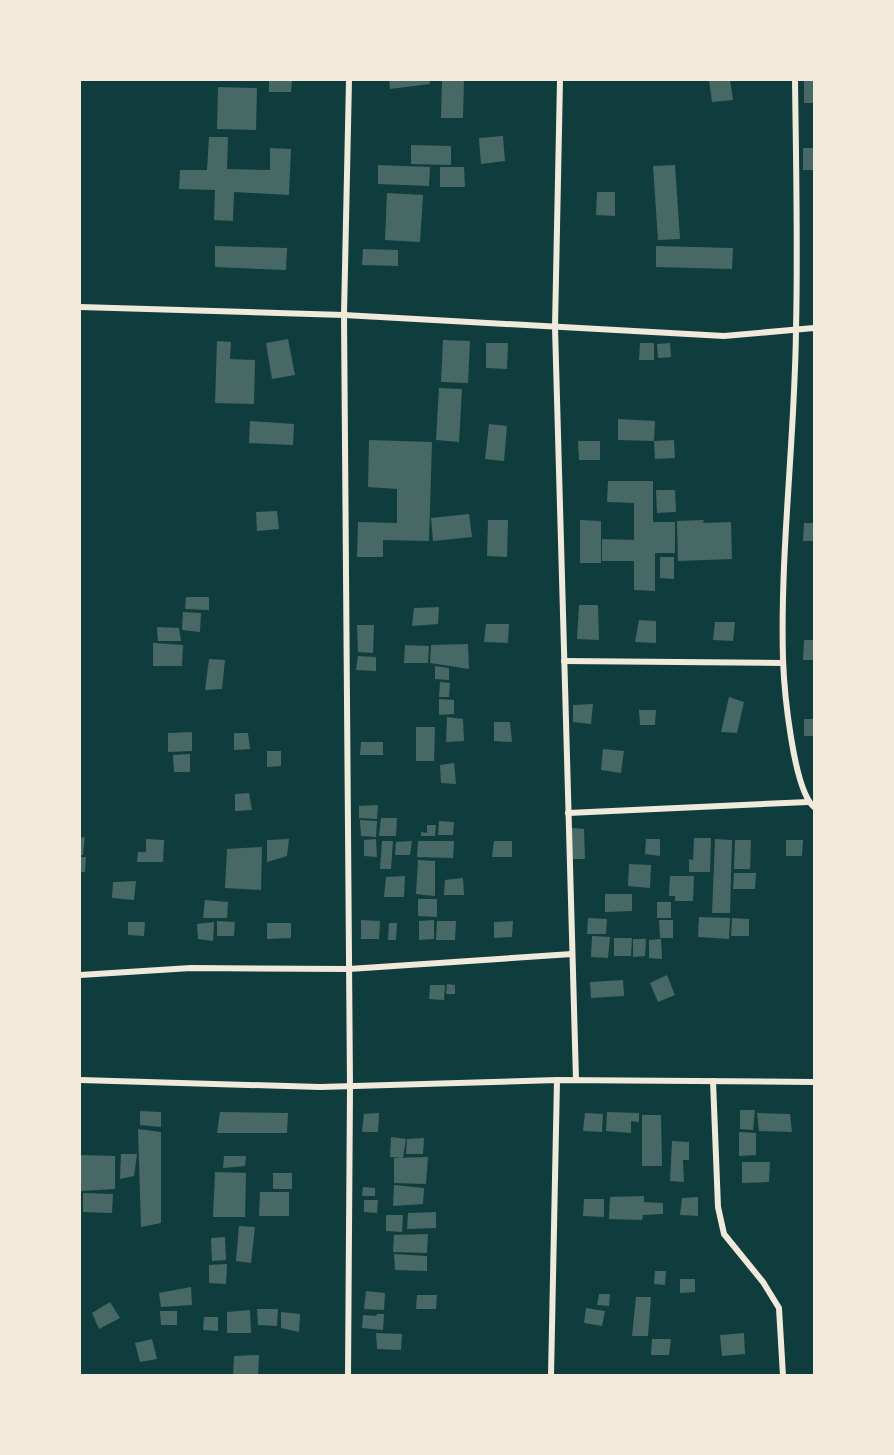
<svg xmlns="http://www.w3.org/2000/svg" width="894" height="1455" font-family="Rubik,sans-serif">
	<rect width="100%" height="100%" fill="#0f3d3e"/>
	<!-- building -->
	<g fill="#486865">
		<path d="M 269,80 L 292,80 L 291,92 L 269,92 Z"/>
		<path d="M 389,80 L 429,80 L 430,84 L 390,89 Z"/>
		<path d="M 442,80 L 464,80 L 463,118 L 441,118 Z"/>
		<path d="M 709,80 L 730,80 L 733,100 L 712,102 Z"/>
		<rect x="804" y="80" width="10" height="23"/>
		<path d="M 218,87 L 257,88 L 256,130 L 217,129 Z"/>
		<path d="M 503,136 L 505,161 L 481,164 L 479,138 Z"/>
		<path d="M 209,137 L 228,137 L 227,169 L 270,170 L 270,148 L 291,149 L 289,195 L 234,192 L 233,221 L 214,220 L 215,190 L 179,189 L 180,170 L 207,170 Z"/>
		<path d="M 411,145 L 451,146 L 451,165 L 411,164 Z"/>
		<rect x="803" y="148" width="11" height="22"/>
		<path d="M 378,165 L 430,167 L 429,186 L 378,184 Z"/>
		<path d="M 675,165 L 680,239 L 658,240 L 653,166 Z"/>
		<path d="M 440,167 L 464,167 L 465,187 L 440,187 Z"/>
		<path d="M 597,192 L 615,192 L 615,216 L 596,215 Z"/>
		<path d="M 387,193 L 423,195 L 420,242 L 385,240 Z"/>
		<path d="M 215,246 L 287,248 L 286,270 L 215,267 Z"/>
		<path d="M 656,246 L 733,248 L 732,269 L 656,267 Z"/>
		<path d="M 363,249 L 398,250 L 398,266 L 362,265 Z"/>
		<path d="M 288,339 L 295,375 L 272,379 L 266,343 Z"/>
		<path d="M 443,340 L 470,341 L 468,383 L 441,382 Z"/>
		<path d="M 217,341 L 231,342 L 230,359 L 255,360 L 254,404 L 215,403 Z"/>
		<path d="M 486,343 L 508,343 L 507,369 L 486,368 Z"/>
		<path d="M 640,343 L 654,343 L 654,360 L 639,360 Z"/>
		<path d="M 670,343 L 671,357 L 658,358 L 657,344 Z"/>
		<path d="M 439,388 L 462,389 L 459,442 L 436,440 Z"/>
		<path d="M 618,419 L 655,421 L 654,441 L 618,440 Z"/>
		<path d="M 250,421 L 294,424 L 293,445 L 249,443 Z"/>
		<path d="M 489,424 L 507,426 L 504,461 L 485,459 Z"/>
		<path d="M 369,440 L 432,442 L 429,541 L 383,540 L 383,557 L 357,557 L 358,522 L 397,523 L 397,489 L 368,487 Z"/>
		<path d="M 674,440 L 675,458 L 655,459 L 654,441 Z"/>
		<path d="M 578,441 L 600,441 L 600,460 L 579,460 Z"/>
		<path d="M 608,481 L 653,481 L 653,522 L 675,522 L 675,553 L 655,553 L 655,591 L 634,590 L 634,561 L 602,561 L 602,539 L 634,540 L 634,503 L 607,502 Z"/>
		<path d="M 656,490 L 675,490 L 676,512 L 657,513 Z"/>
		<path d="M 277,511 L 279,529 L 257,531 L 256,512 Z"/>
		<path d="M 469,514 L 472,537 L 433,541 L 431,518 Z"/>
		<path d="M 488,520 L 508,520 L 507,557 L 487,556 Z"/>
		<path d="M 580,520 L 601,521 L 601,563 L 580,563 Z"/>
		<path d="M 704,520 L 703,523 L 731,522 L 732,559 L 678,561 L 677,521 Z"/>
		<path d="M 804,523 L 814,523 L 814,541 L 803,541 Z"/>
		<path d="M 660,557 L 674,557 L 674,579 L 660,578 Z"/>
		<path d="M 186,597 L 209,597 L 209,610 L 185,609 Z"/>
		<path d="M 579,605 L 598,605 L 599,640 L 577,639 Z"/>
		<path d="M 439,607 L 438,624 L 412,626 L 414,608 Z"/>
		<path d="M 183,612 L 201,613 L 200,632 L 182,630 Z"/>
		<path d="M 639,620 L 656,621 L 656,643 L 635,642 Z"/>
		<path d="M 715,622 L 735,622 L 733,641 L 713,640 Z"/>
		<path d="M 486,624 L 509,624 L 508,643 L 484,642 Z"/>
		<path d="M 357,625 L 374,625 L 373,653 L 358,652 Z"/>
		<path d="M 157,627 L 179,628 L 181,641 L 158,641 Z"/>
		<path d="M 804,640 L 814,640 L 814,660 L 803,660 Z"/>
		<path d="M 153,643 L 183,645 L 182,666 L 153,666 Z"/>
		<path d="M 468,644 L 469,669 L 430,663 L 431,645 Z"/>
		<path d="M 405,645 L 429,646 L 428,663 L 404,663 Z"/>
		<path d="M 358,656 L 376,657 L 376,671 L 356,670 Z"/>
		<path d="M 209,659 L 225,660 L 222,689 L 205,690 Z"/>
		<path d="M 435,666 L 449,668 L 449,680 L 435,679 Z"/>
		<path d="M 440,682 L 450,683 L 449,697 L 439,697 Z"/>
		<path d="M 729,697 L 744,702 L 737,733 L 721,732 Z"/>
		<path d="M 439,699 L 454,700 L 454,714 L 439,715 Z"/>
		<path d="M 593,704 L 591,724 L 573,722 L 573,705 Z"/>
		<path d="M 639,710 L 656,710 L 655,725 L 640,725 Z"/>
		<path d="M 447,717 L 463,719 L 464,741 L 446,742 Z"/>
		<rect x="804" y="719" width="10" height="17"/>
		<path d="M 494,722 L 510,722 L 512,742 L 494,741 Z"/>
		<path d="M 416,727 L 435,727 L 434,761 L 416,761 Z"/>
		<path d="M 192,732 L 192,751 L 168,752 L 168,733 Z"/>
		<path d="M 234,733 L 248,733 L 250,749 L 234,750 Z"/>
		<path d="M 361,742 L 383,742 L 383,755 L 360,755 Z"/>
		<path d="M 603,749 L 624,751 L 621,773 L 601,770 Z"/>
		<path d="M 267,751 L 281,751 L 281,766 L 267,767 Z"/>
		<path d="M 190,754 L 190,772 L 174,772 L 173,755 Z"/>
		<path d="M 454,763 L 456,784 L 441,783 L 440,765 Z"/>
		<path d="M 249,793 L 252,810 L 235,811 L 235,794 Z"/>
		<path d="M 378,805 L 377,819 L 359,818 L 359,806 Z"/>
		<path d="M 381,818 L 397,818 L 396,836 L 379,836 Z"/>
		<path d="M 360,820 L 377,821 L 376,837 L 361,836 Z"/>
		<path d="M 439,821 L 454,822 L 453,835 L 438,835 Z"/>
		<path d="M 427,825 L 436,825 L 435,836 L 421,836 L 421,832 L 427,833 Z"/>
		<path d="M 572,828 L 584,829 L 585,859 L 572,859 Z"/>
		<path d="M 85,837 L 83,855 L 80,855 L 80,838 Z"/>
		<path d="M 694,838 L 711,838 L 710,872 L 689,872 L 689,859 L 693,860 Z"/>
		<path d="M 146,839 L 164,840 L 163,862 L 137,862 L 138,852 L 146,852 Z"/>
		<path d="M 289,839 L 287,856 L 267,862 L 267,840 Z"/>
		<path d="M 376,839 L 377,857 L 364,856 L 364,840 Z"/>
		<path d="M 646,839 L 660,839 L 660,856 L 645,854 Z"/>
		<path d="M 715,839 L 732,840 L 730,913 L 712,913 Z"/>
		<path d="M 735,840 L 751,840 L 750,869 L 734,869 Z"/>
		<path d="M 786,840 L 803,840 L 802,856 L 786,856 Z"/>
		<path d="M 382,841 L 393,841 L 391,869 L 380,869 Z"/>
		<path d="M 412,841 L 410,855 L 395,855 L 396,842 Z"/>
		<path d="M 418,841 L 454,841 L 453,858 L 417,857 Z"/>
		<path d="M 494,841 L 512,841 L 512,857 L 492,857 Z"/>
		<path d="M 262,847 L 261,890 L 225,888 L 227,849 Z"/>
		<path d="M 80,857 L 86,857 L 85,872 L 80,872 Z"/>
		<path d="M 418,860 L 435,861 L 435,896 L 416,894 Z"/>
		<path d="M 629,864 L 651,865 L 650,888 L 628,886 Z"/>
		<path d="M 734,873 L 756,873 L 755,889 L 733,889 Z"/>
		<path d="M 405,876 L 404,897 L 384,897 L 386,877 Z"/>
		<path d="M 670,876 L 694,876 L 693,901 L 675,901 L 675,896 L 669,896 Z"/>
		<path d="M 463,878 L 464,895 L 444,895 L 445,880 Z"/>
		<path d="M 136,881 L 134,900 L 112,898 L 113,882 Z"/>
		<path d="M 605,894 L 632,894 L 632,911 L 605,912 Z"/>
		<path d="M 418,899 L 437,899 L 437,917 L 418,916 Z"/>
		<path d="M 205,900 L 228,902 L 227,918 L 203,918 Z"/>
		<rect x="657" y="902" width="14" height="16"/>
		<path d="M 699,917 L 730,918 L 729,939 L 698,937 Z"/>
		<path d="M 588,918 L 607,919 L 606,934 L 587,934 Z"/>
		<path d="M 732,918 L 749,919 L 749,936 L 731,936 Z"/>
		<path d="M 361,920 L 380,921 L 379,939 L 361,939 Z"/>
		<path d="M 434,920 L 434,939 L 419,940 L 419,921 Z"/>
		<path d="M 659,920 L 673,920 L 673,938 L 660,938 Z"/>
		<path d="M 217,921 L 235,922 L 234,936 L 217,936 Z"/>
		<path d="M 437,921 L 456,921 L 455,940 L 436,940 Z"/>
		<path d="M 513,921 L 512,937 L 494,938 L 494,922 Z"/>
		<path d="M 128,922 L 145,922 L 144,936 L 128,935 Z"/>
		<path d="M 214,922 L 213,941 L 198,939 L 197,924 Z"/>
		<path d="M 267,923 L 291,923 L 291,938 L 267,939 Z"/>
		<path d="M 389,923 L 397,923 L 396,940 L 388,940 Z"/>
		<path d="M 592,936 L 610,937 L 608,958 L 591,957 Z"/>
		<path d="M 614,938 L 632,938 L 631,956 L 614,956 Z"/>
		<path d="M 633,939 L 646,939 L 645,956 L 633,957 Z"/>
		<path d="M 661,939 L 662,959 L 649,958 L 649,940 Z"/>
		<path d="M 667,975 L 675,995 L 658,1002 L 650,983 Z"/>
		<path d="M 623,980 L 624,996 L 591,998 L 590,982 Z"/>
		<path d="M 447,984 L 455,985 L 455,994 L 446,994 Z"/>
		<path d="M 430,985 L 445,985 L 444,1000 L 429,999 Z"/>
		<path d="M 740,1110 L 755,1110 L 753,1130 L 740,1129 Z"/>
		<path d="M 140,1111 L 161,1112 L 161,1127 L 140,1125 Z"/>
		<path d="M 220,1112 L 288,1113 L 287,1133 L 217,1133 Z"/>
		<path d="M 607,1112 L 639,1113 L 639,1122 L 631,1121 L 631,1133 L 606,1131 Z"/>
		<path d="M 379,1113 L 378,1132 L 362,1132 L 364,1114 Z"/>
		<path d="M 585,1113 L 603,1114 L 602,1132 L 583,1131 Z"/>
		<path d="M 757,1113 L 790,1114 L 792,1132 L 759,1131 Z"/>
		<path d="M 642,1115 L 661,1115 L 662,1166 L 642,1166 Z"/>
		<path d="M 138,1129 L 161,1132 L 161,1223 L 141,1227 Z"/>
		<path d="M 739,1132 L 756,1133 L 756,1155 L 739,1156 Z"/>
		<path d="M 391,1137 L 406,1139 L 403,1158 L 390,1157 Z"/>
		<path d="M 424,1138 L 423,1154 L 406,1154 L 407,1139 Z"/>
		<path d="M 672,1141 L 689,1142 L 689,1160 L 683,1160 L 684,1182 L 670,1181 Z"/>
		<path d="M 121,1154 L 137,1154 L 134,1176 L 120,1179 Z"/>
		<path d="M 80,1155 L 115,1156 L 115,1189 L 80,1191 Z"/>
		<path d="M 224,1156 L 246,1156 L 245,1166 L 223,1168 Z"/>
		<path d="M 428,1157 L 426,1184 L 394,1183 L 394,1158 Z"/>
		<path d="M 742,1162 L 770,1162 L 769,1182 L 742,1183 Z"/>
		<path d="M 215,1172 L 246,1173 L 245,1217 L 213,1217 Z"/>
		<rect x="273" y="1173" width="19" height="16"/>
		<path d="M 394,1185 L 424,1188 L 423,1204 L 393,1206 Z"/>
		<path d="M 363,1187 L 375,1188 L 375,1196 L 362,1196 Z"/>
		<path d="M 260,1192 L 289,1192 L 289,1216 L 259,1216 Z"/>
		<path d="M 83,1193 L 113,1194 L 112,1213 L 83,1212 Z"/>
		<path d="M 644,1196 L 644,1202 L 663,1203 L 663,1214 L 643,1215 L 642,1220 L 609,1219 L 610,1197 Z"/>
		<path d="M 698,1197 L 698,1216 L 680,1215 L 682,1198 Z"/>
		<path d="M 584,1199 L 604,1199 L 604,1217 L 583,1216 Z"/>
		<path d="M 364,1200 L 378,1200 L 377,1213 L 364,1212 Z"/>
		<path d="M 436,1212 L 436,1228 L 407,1229 L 408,1213 Z"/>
		<path d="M 386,1215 L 403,1215 L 402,1232 L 386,1231 Z"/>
		<path d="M 239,1226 L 255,1227 L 251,1263 L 236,1261 Z"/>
		<path d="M 428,1234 L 427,1253 L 393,1252 L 394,1235 Z"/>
		<path d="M 225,1237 L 226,1260 L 212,1261 L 211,1238 Z"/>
		<path d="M 394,1254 L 427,1256 L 427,1271 L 395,1270 Z"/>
		<path d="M 227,1264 L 226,1284 L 209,1283 L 209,1265 Z"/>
		<path d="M 655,1271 L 666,1271 L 665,1285 L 654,1284 Z"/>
		<path d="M 680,1279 L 695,1279 L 695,1292 L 680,1293 Z"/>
		<path d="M 191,1287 L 192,1305 L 161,1307 L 159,1293 Z"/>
		<path d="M 366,1291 L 385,1293 L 384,1310 L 364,1309 Z"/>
		<path d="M 599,1294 L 610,1294 L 609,1306 L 597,1305 Z"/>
		<path d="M 417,1295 L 437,1295 L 436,1309 L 416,1309 Z"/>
		<path d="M 636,1297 L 651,1297 L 648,1336 L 632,1336 Z"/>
		<path d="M 110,1302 L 120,1318 L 99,1329 L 92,1313 Z"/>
		<path d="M 586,1308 L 605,1311 L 602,1326 L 584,1323 Z"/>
		<path d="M 257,1309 L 278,1309 L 277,1326 L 258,1325 Z"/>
		<path d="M 250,1310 L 251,1333 L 227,1333 L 227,1312 Z"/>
		<path d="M 160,1311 L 177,1311 L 177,1325 L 161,1325 Z"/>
		<path d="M 281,1312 L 300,1314 L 299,1332 L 281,1328 Z"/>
		<path d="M 377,1314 L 384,1314 L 383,1330 L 362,1328 L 363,1315 L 376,1316 Z"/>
		<path d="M 204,1317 L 218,1317 L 218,1331 L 203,1330 Z"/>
		<path d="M 376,1333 L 402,1334 L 401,1350 L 377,1349 Z"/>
		<path d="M 744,1333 L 745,1354 L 722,1356 L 720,1335 Z"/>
		<path d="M 152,1339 L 157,1359 L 140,1362 L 135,1343 Z"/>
		<path d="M 652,1339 L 671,1339 L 669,1355 L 651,1355 Z"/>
		<path d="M 259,1355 L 258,1376 L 233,1376 L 234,1356 Z"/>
	</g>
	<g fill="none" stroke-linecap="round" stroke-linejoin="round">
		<!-- minor -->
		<g stroke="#f1e9da" stroke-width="6">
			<path d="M 560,80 L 555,327 L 576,1080"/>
			<path d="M 795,80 C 796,163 798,246 796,329 C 795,438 780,550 783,659 C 784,689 793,789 814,807"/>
			<path d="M 80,307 L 344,315 L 724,336 L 814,328"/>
			<path d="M 564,661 L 783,663"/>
			<path d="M 568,813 L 808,802"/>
			<path d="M 80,975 L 191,968 L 349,969 L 572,954"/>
			<path d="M 80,1080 L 320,1087 L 557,1080 L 814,1082"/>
			<path d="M 713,1081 L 718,1207 L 724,1234 L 763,1282 L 779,1308 L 783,1376"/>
			<path d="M 348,1376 L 350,1087 L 344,315 L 349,80"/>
			<path d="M 551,1376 L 557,1080"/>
		</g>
	</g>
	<!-- border -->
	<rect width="894" height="1455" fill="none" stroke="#f1e9da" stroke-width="162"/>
</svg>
